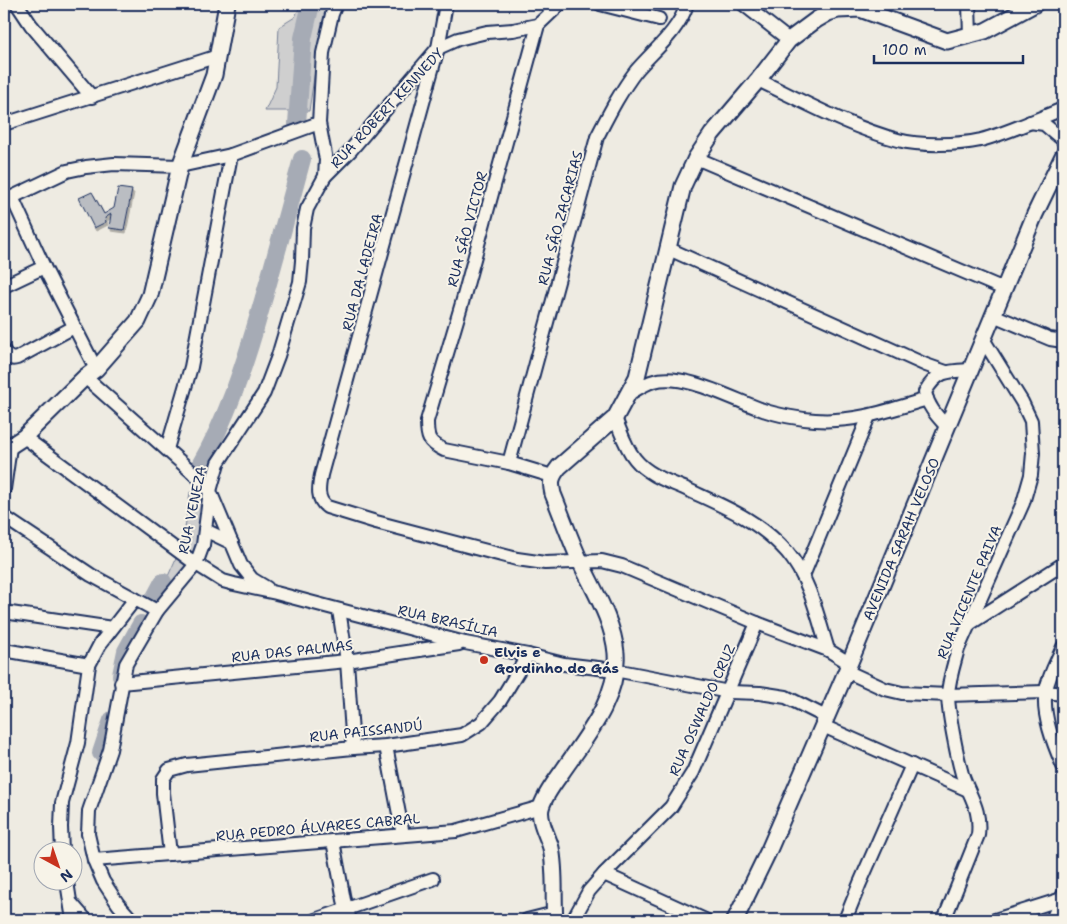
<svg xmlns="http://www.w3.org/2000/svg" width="1067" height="924" font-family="'Shantell Sans',sans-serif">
	<defs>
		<filter id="shadow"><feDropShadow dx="2" dy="3" stdDeviation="0" flood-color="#0004"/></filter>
	</defs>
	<rect width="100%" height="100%" fill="#eeebe2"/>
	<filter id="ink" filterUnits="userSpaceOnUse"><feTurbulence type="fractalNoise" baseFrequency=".02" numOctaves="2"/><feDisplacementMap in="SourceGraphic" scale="10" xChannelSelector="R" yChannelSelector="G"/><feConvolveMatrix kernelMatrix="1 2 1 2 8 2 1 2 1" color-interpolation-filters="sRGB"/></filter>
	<g filter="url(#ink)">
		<!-- green -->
		<g fill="#cfcfcf" stroke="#757f96">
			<path d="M 301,4 L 329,4 L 320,37 L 309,111 L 265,111 L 276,87 L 279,27 L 295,17 Z"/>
			<path d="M 190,492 L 201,495 L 204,515 L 195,554 L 176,582 L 164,585 L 183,543 Z"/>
		</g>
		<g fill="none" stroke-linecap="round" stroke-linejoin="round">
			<!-- river -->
			<g stroke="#a6abb5" stroke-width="18">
				<path d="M 297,124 L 303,38 L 311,4"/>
				<path d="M 199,467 C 227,419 245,364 260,311 C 275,260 288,210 302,159"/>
				<path d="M 154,599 L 163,582"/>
				<path d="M 121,675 L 126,651 L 141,624"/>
				<path d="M 101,753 L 112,720"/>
			</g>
		</g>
		<!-- building -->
		<path fill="#babdc2" stroke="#1b2f5e" filter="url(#shadow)" d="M 118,188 L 132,190 L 124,230 L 109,228 L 111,214 L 105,218 L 106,222 L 94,228 L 79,198 L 92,192 L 104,214 L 114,208 Z"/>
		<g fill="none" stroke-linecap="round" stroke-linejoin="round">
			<defs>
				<g id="minor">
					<path d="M 17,4 L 31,25 L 92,97"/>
					<path d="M 446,4 L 438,48 L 321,475 C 319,486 316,499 327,507 L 376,522 L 517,559 L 545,563 L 602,561 L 622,566 L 757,623 L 828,650 L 849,663"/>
					<path d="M 600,4 L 659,19"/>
					<path d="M 743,4 L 789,40"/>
					<path d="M 969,4 L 970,36"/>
					<path d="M 538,25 L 462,303 L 427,421 C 427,438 428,442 444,450 L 509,463 L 552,476"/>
					<path d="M 758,80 C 803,101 849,127 898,140 C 921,146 958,145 981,140 C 1008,133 1037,119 1063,109"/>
					<path d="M 1030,122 L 1044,124 L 1063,140"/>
					<path d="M 4,124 L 218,56"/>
					<path d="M 696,158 L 1004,289"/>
					<path d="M 325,176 L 350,151 L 438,48 L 458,39 L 487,32 L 513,30 L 538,25 L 560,4"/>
					<path d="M 12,197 L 44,267 L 96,369"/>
					<path d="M 4,201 L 67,171 L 86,167 L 114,164 L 180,166 L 231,155 L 319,123"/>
					<path d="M 669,249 L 926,365 L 946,372"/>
					<path d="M 4,286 L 44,267"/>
					<path d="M 993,315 L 1050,339 L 1063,341"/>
					<path d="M 4,351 C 7,357 11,360 17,358 L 74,327"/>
					<path d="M 85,377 L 201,480 L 210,491 L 241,565 L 252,579 L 267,588"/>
					<path d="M 630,393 C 637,389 646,383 654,381 C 684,372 734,400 763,410 C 777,415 800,419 815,420 C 854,423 890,410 927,399"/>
					<path d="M 615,418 C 621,432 625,447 635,459 C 647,474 667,481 684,488 C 722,506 758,519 787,552 C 810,579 818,618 828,650"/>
					<path d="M 947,427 C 937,416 928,407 925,392 C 938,370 947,371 971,370"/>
					<path d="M 24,437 L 196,564 L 223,581 L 234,584 L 276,593 L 465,643 L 528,655 L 564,664 L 615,670 L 729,692 L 760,693 L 786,697 L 826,717"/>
					<path d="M 167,449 L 191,367 L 231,155"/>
					<path d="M 509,463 L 597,137 C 609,114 620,92 636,71 C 654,50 679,31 687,4"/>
					<path d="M 4,489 L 10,447"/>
					<path d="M 4,517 L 91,575 L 157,611"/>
					<path d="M 205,530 L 232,543"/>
					<path d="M 803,576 L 869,416"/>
					<path d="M 339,610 L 347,661 L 353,748"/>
					<path d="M 4,612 L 112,628"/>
					<path d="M 971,623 L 1063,564"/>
					<path d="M 1063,647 C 1057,661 1049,675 1046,690 C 1041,713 1054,745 1063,766"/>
					<path d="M 4,650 L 89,665"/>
					<path d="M 846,671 L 885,689 L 902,693 L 948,695 L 1045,692 L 1063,694"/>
					<path d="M 121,683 L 347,661 L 459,644"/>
					<path d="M 823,726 L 968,790"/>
					<path d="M 386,746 L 403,835"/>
					<path d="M 333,841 L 344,900 L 350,920"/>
					<path d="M 62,852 L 61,827 L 62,803 L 78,743 L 89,665 L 100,644 L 135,599"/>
					<path d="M 170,854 L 163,793 L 163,779 L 169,770 L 187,765 L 353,748 L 386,746 L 462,735 L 481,723 L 500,701 L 528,655"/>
					<path d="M 94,860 L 456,831 L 541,807"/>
					<path d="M 604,874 L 705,920"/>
					<path d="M 67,882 L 73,920"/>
					<path d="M 72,904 L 86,920"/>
					<path d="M 132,920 L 118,904 L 103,881 L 94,860 L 88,834 L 89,811 L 110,750 L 126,664 L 157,611 L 196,564 L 203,545 L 210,491 L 218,463 L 264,393 L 278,356 L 300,282 L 302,261 L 303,228 L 307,209 L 325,176 L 326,160 L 319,123 L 323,53 L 332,14 L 336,4"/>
					<path d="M 315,920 L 433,879"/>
					<path d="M 527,920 L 555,913"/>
					<path d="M 573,920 L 589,891 L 604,874 L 671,807 L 693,772 L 757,623"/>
					<path d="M 845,920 L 860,883 L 912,765"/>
					<path d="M 944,920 L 978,835 C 981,808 970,798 962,774 C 957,756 948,712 948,694 C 949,679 954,664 958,649 L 1023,503 L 1031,475 L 1033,453 L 1031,421 L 1022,402 L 983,339"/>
					<path d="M 995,920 L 1062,899"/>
					<path d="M 1052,920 L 1063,895"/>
				</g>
				<g id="major">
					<path d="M 4,450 L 24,437 L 85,377 L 96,369 L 138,321 L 150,295 L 180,166 L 214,75 L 227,4"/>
					<path d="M 555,920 C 553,896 556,872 551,848 C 548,836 538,821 541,808 C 544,796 555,782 562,772 C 586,737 619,698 616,653 C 613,620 594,591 580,561 C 570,539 562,516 553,494 C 550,482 551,477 559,467 L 615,418 L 637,377 L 683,186 L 696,158 L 712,134 L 758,80 L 789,40 L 816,20 L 828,13 L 838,10 L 860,9 L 947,41 L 985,31 L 1035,4"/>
					<path d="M 735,920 L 769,850 L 843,679 L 1035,214 L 1063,156"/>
				</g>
			</defs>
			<!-- minor casing -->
			<use href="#minor" stroke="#1b2f5e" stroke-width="16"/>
			<!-- major casing -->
			<use href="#major" stroke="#1b2f5e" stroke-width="19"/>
			<!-- minor -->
			<use href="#minor" stroke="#f7f3e8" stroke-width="12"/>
			<!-- major -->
			<use href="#major" stroke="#f7f3e8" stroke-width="15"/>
		</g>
	</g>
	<!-- markers -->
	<circle fill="#c8321e" stroke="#f7f3e8" stroke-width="2" cx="484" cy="660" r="5"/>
	<g text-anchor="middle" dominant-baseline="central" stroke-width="4" stroke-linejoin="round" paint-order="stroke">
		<!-- street labels -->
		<g font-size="14" fill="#1b2f5e" stroke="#f7f3e8">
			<text transform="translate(387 108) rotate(-47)">RUA ROBERT KENNEDY</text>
			<text transform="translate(560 218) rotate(-75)">RUA SÃO ZACARIAS</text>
			<text transform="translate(467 229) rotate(-75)">RUA SÃO VICTOR</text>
			<text transform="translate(362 272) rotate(-75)">RUA DA LADEIRA</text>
			<text transform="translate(192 510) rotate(-78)">RUA VENEZA</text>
			<text transform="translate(901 539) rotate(-67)">AVENIDA SARAH VELOSO</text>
			<text transform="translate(969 592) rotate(-67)">RUA VICENTE PAIVA</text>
			<text transform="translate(448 621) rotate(13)">RUA BRASÍLIA</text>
			<text transform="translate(292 651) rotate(-6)">RUA DAS PALMAS</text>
			<text transform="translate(702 710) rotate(-66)">RUA OSWALDO CRUZ</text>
			<text transform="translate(366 731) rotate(-6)">RUA PAISSANDÚ</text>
			<text transform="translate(318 827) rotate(-5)">RUA PEDRO ÁLVARES CABRAL</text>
		</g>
		<!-- poi labels -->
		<g font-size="14" font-weight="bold" fill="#1b2f5e" stroke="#f7f3e8" text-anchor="start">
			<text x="494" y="652">Elvis e<tspan x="494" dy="16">Gordinho do Gás</tspan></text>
		</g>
	</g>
	<!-- margin -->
	<rect width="1067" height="924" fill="none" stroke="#f7f3e8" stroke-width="20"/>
	<rect x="10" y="10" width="1047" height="904" fill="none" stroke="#1b2f5e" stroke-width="2" filter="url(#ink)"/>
	<!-- north arrow -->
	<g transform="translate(58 866) rotate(140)"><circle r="24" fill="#f7f3e8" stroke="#9fa5b1"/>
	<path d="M0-4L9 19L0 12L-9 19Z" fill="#c8321e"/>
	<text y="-8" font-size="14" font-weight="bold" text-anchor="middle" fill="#1b2f5e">N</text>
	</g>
	<!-- scale -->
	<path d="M874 55v8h149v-8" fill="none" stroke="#1b2f5e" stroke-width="2.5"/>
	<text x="882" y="55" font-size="15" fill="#1b2f5e" stroke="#f7f3e8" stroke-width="4" paint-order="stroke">100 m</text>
</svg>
